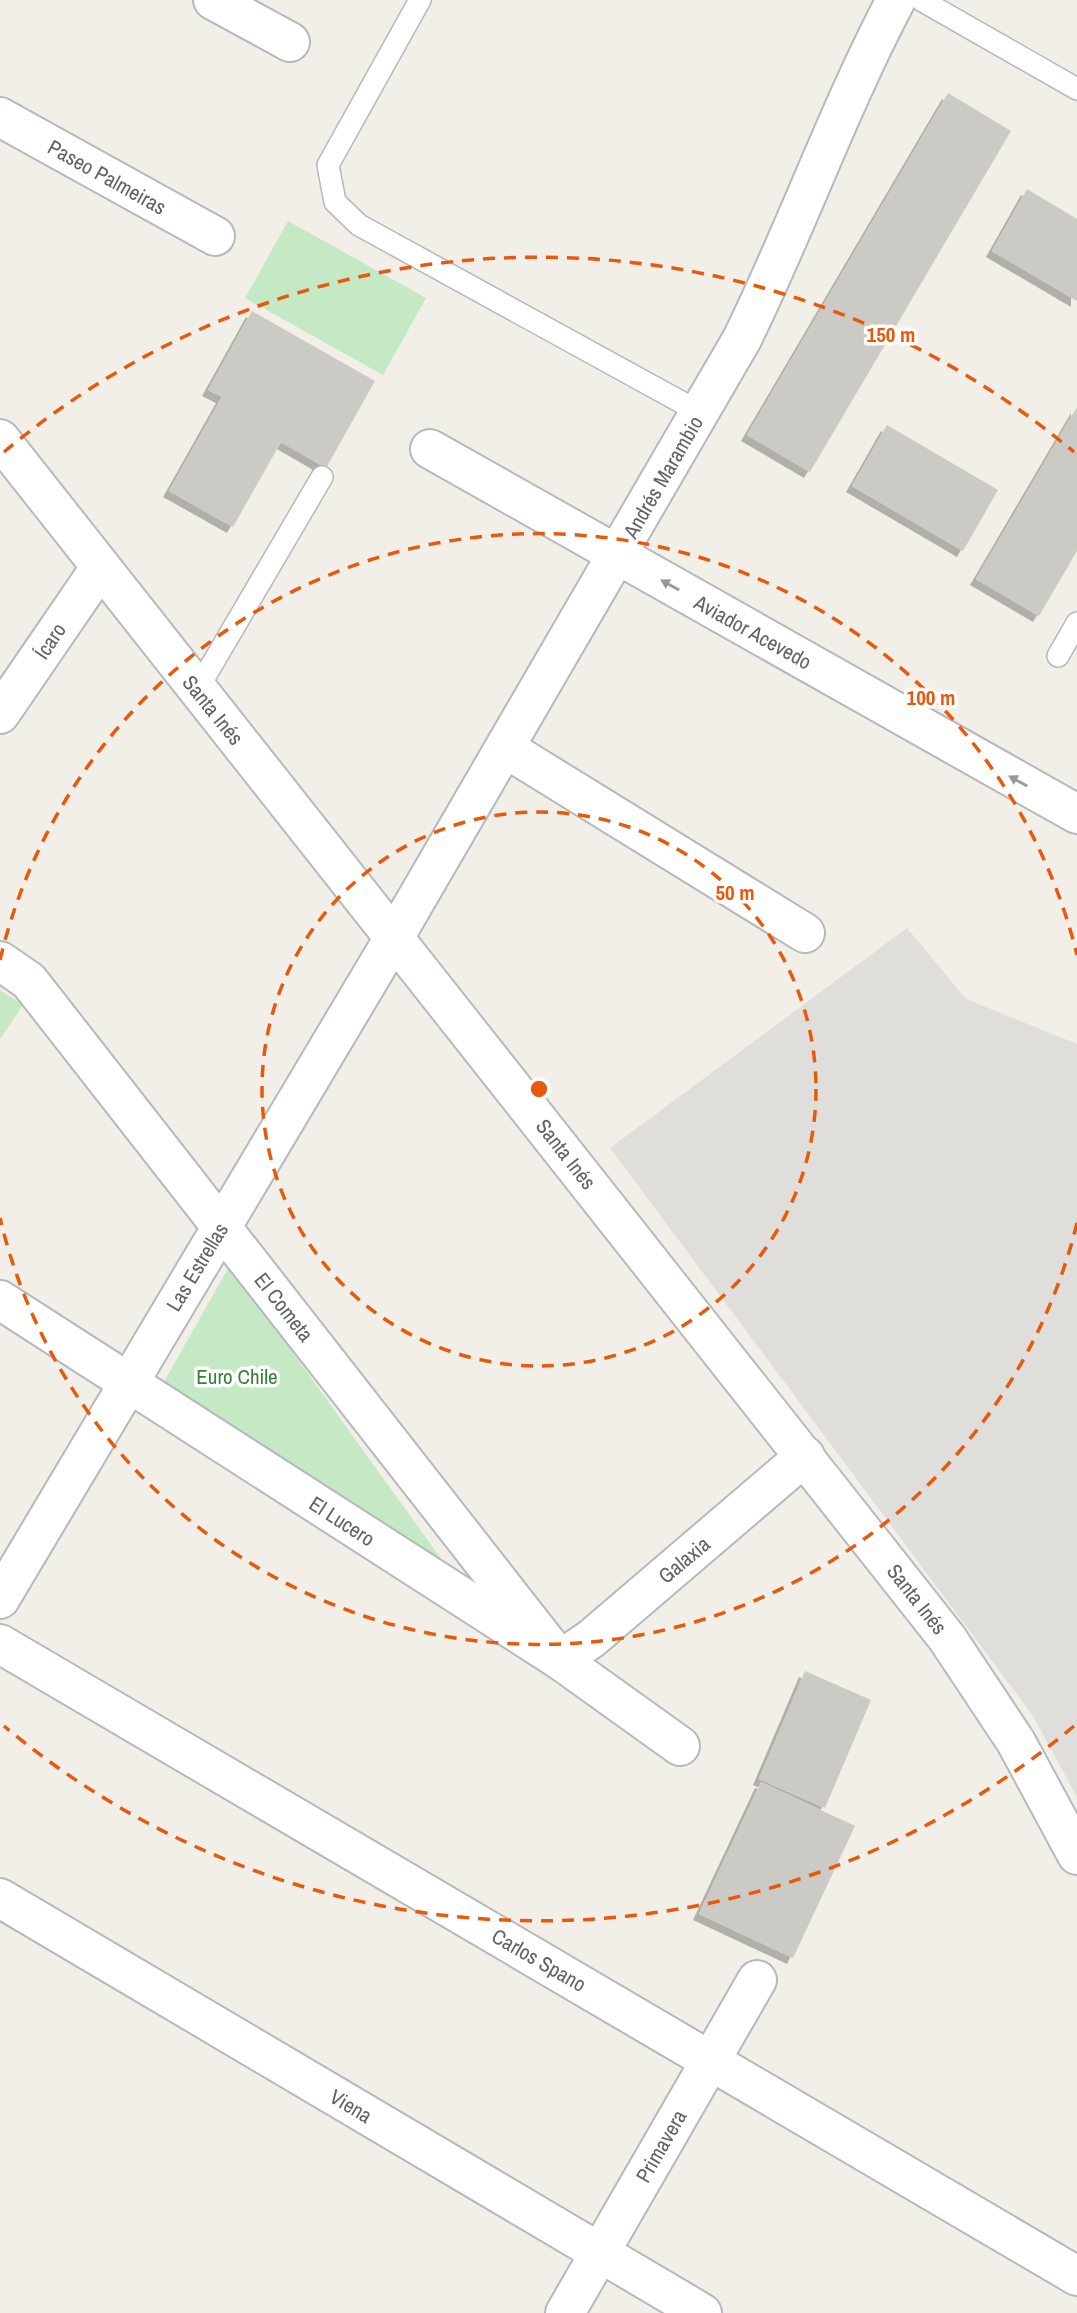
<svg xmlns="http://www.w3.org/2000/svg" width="1077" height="2313" font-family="'Archivo Narrow',sans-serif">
	<defs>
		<filter id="shadow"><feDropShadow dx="-6" dy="6" stdDeviation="0" flood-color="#0004"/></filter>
	</defs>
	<rect width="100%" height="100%" fill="#f1efe8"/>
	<!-- industrial -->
	<path fill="#e0deda" d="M 907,928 L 966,999 L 1077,1044 L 1077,1797 L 1033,1716 L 610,1148 Z"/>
	<!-- green -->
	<g fill="#c5e8c5">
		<path d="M 288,221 L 426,298 L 383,375 L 245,298 Z"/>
		<path d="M 0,990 L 23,1005 L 0,1039 Z"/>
		<path d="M 230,1265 L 462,1588 L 156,1396 Z"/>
	</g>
	<!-- building -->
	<g fill="#cccac5" filter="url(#shadow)">
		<path d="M 948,93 L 1011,131 L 810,472 L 747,435 Z"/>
		<path d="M 1027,189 L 1077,219 L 1077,301 L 992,251 Z"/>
		<path d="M 252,311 L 375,381 L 326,468 L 281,442 L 233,527 L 169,491 L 222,397 L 208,390 Z"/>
		<path d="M 1077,407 L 1077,551 L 1039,616 L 976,579 Z"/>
		<path d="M 887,425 L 998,490 L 963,551 L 852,486 Z"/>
		<path d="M 805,1671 L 871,1700 L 825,1808 L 759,1779 Z"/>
		<path d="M 761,1782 L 855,1826 L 793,1958 L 699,1914 Z"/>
	</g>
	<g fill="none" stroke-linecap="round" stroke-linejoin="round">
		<defs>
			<g id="lane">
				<path d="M 420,0 L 328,165 L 335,202 L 359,225 L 701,413"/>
				<path d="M 921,0 L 1077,89"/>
				<path d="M 1058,656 L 1077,623"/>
				<path d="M 197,690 L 322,477"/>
			</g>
			<g id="street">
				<path d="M 213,0 L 290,42"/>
				<path d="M 0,117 L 215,236"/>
				<path d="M 430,449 L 1077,814"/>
				<path d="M 0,714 L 100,568"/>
				<path d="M 505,748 L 805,933"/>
				<path d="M 0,961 L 29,981 L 560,1660"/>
				<path d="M 0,1300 L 560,1660 L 680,1746"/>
				<path d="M 0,1599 L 395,936 L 742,339 C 797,227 838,110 896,0"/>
				<path d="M 0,1644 L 1077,2276"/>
				<path d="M 560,1660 L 591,1639 L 805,1456"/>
				<path d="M 0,1898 L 702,2313"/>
				<path d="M 565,2313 L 757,1980"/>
			</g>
			<path id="secondary" d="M 0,439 L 947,1638 L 1016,1742 L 1077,1855"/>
		</defs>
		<!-- lane casing -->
		<use href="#lane" stroke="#b5b8bc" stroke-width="24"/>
		<!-- street casing -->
		<use href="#street" stroke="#b5b8bc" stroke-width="42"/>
		<!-- secondary casing -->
		<use href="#secondary" stroke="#b6babf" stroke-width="42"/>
		<!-- lane -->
		<use href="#lane" stroke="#fff" stroke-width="21"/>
		<!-- street -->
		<use href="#street" stroke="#fff" stroke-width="38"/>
		<!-- secondary -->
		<use href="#secondary" stroke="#fff" stroke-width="38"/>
	</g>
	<!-- one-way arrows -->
	<defs><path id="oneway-solid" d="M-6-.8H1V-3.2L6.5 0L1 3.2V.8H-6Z" transform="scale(1.75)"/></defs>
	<g fill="#979a9d">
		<use href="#oneway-solid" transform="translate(670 585) rotate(-151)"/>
		<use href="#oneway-solid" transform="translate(1018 781) rotate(-151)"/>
	</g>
	<!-- distance rings -->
	<g fill="none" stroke="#e8590c" stroke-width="3.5" stroke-dasharray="12 9">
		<circle cx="539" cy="1089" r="277"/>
		<path d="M1077 1223A554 554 0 0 1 0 1218M0 960A554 554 0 0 1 1077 955"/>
		<path d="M1074 1726A832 832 0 0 1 4 1726M4 452A832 832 0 0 1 1074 452"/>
	</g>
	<g text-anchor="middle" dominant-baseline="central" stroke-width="7" stroke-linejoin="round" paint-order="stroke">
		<!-- street labels -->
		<g font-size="21" fill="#5f6368" stroke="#fff">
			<text transform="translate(107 177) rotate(29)">Paseo Palmeiras</text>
			<text transform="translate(663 477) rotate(-60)">Andrés Marambio</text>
			<text transform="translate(753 632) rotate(29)">Aviador Acevedo</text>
			<text transform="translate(50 641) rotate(-56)">Ícaro</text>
			<text transform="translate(213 710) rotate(51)">Santa Inés</text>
			<text transform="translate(566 1154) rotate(52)">Santa Inés</text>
			<text transform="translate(197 1267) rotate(-59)">Las Estrellas</text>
			<text transform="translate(284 1307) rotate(52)">El Cometa</text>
			<text transform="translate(342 1521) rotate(33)">El Lucero</text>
			<text transform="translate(684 1560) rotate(-40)">Galaxia</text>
			<text transform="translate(917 1599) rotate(52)">Santa Inés</text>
			<text transform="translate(539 1960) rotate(30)">Carlos Spano</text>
			<text transform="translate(351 2106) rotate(31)">Viena</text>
			<text transform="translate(661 2146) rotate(-60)">Primavera</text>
		</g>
		<!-- park labels -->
		<g font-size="21" fill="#348238" stroke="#fff">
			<text x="237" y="1376">Euro Chile</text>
		</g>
	</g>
	<circle cx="539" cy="1089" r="10" fill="#e8590c" stroke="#fff" stroke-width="3.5"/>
	<g font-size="21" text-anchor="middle" font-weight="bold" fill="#e8590c" stroke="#fff" stroke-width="7" stroke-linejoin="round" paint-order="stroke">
		<text x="891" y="342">150 m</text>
		<text x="931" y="705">100 m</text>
		<text x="735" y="900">50 m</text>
	</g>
</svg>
